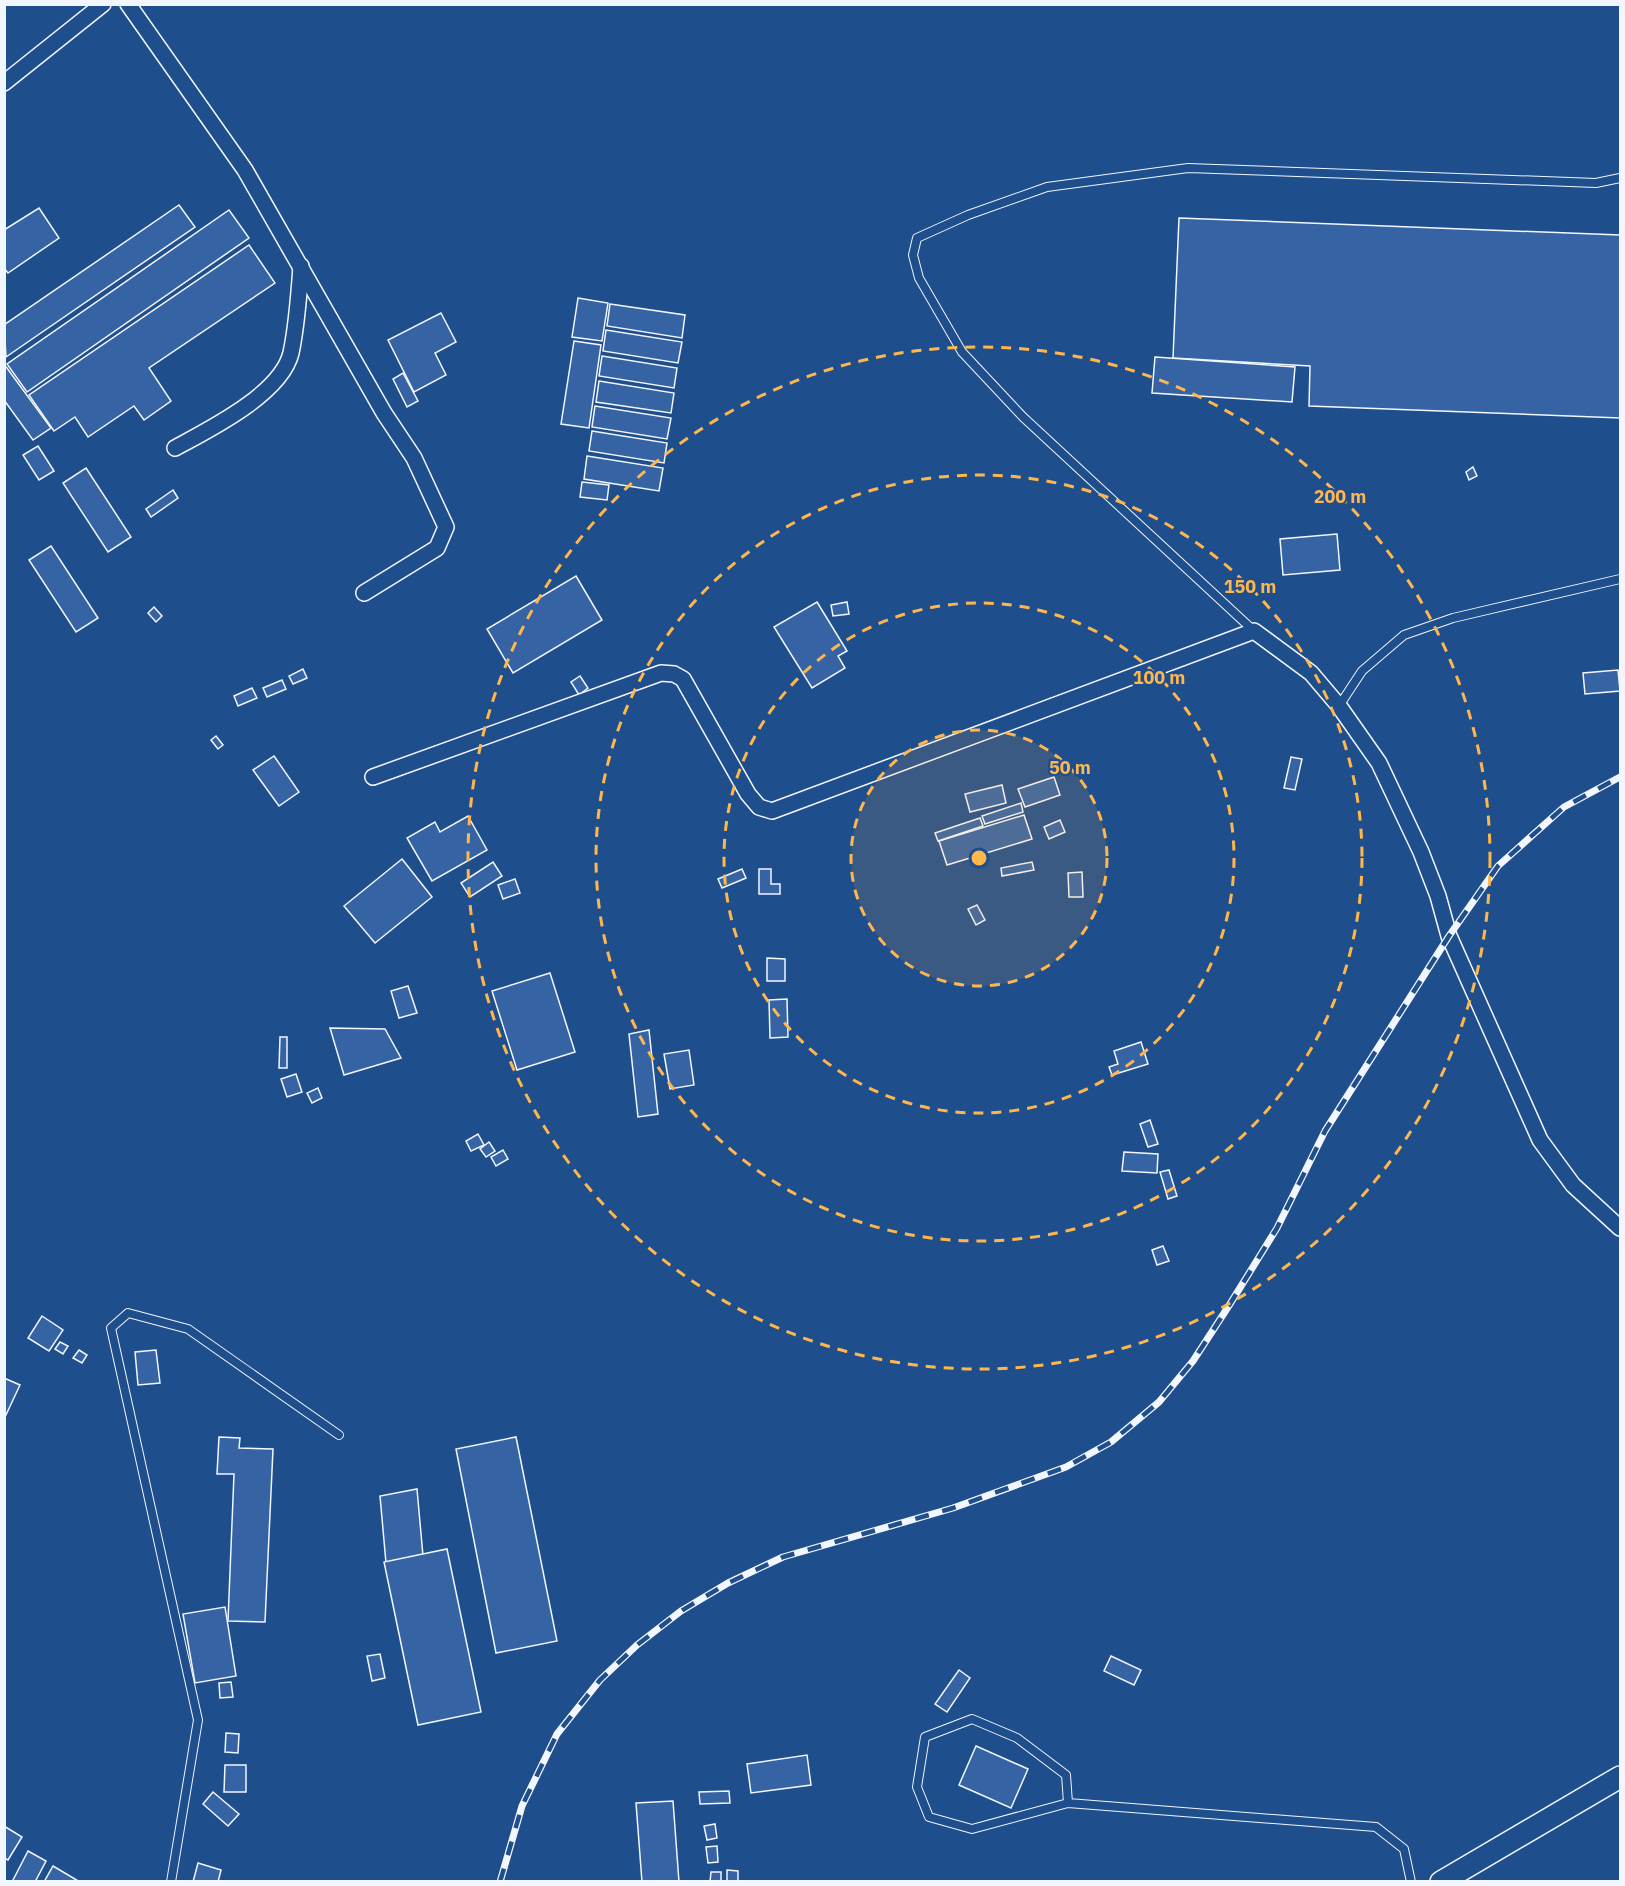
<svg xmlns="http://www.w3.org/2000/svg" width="1625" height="1886" font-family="'IBM Plex Sans',sans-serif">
	<rect width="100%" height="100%" fill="#1f4e8c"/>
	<!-- building -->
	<g fill="#3563a3" stroke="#f2f6ff" stroke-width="1.5">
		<path d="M 179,205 L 195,227 L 6,357 L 4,325 Z"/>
		<path d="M 39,208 L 59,238 L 8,273 L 4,268 L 4,230 Z"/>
		<path d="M 229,210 L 249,238 L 27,392 L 7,364 Z"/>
		<path d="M 1179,218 L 1620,235 L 1620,418 L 1309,406 L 1310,366 L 1173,358 Z"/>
		<path d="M 249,245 L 275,283 L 149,368 L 171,401 L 144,420 L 134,406 L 88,437 L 75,417 L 54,431 L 29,395 Z"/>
		<path d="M 578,298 L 608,303 L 602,341 L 572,337 Z"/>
		<path d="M 610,304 L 685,315 L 682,338 L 607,326 Z"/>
		<path d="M 441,313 L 456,342 L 435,353 L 446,375 L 414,392 L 388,340 Z"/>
		<path d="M 606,330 L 682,342 L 678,363 L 603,351 Z"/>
		<path d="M 574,341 L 601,345 L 589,428 L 561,424 Z"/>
		<path d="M 602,356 L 677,368 L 674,388 L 599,376 Z"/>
		<path d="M 1155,357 L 1295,367 L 1292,402 L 1152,393 Z"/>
		<path d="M 4,364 L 51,428 L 33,440 L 4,400 Z"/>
		<path d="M 403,373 L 418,401 L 407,407 L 393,379 Z"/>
		<path d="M 599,381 L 674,393 L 671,413 L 596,402 Z"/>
		<path d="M 595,406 L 671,418 L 667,439 L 592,427 Z"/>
		<path d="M 592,431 L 667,443 L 664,463 L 589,451 Z"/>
		<path d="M 38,446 L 54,471 L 39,480 L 23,455 Z"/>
		<path d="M 587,456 L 663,468 L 659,491 L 584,479 Z"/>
		<path d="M 1473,467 L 1477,476 L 1469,480 L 1466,472 Z"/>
		<path d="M 86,468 L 131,537 L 108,552 L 63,483 Z"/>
		<path d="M 582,482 L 609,485 L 607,500 L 580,497 Z"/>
		<path d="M 173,490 L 178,498 L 151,517 L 146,509 Z"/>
		<path d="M 1337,534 L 1340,570 L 1283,575 L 1280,539 Z"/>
		<path d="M 51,546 L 98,618 L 76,632 L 29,560 Z"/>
		<path d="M 576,576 L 602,620 L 513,673 L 487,629 Z"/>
		<path d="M 817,602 L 847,651 L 838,656 L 845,668 L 812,688 L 774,627 Z"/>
		<path d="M 847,602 L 849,614 L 833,616 L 831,605 Z"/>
		<path d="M 154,607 L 162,616 L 156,622 L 148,613 Z"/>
		<path d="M 303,669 L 307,678 L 293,684 L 289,676 Z"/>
		<path d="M 1618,670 L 1620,691 L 1585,694 L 1583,673 Z"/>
		<path d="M 580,676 L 588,688 L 579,695 L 571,682 Z"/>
		<path d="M 282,680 L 286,689 L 267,697 L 263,688 Z"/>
		<path d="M 252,688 L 257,698 L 238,706 L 234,696 Z"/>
		<path d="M 216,736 L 223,745 L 218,749 L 211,740 Z"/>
		<path d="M 274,756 L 299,792 L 279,806 L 253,770 Z"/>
		<path d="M 1291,757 L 1302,759 L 1295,790 L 1284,788 Z"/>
		<path d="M 1054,777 L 1060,795 L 1025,807 L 1018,789 Z"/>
		<path d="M 1002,785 L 1006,803 L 970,812 L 965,794 Z"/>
		<path d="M 1021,803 L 1023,812 L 985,824 L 982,816 Z"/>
		<path d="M 1024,815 L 1032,839 L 947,865 L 939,841 Z"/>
		<path d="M 468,816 L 487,850 L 432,881 L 407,838 L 435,822 L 440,832 Z"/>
		<path d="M 980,818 L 983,826 L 938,841 L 935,833 Z"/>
		<path d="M 1060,820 L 1065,832 L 1049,839 L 1044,827 Z"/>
		<path d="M 402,859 L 432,897 L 375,943 L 344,906 Z"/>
		<path d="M 493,862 L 502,876 L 470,897 L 461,883 Z"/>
		<path d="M 1032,862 L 1034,870 L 1002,876 L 1001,868 Z"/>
		<path d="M 742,869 L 746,878 L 722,888 L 718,879 Z"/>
		<path d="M 759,869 L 771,869 L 771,884 L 780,884 L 780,894 L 759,894 Z"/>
		<path d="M 1082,872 L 1083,897 L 1069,897 L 1068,873 Z"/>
		<path d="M 515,879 L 520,893 L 503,899 L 498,885 Z"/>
		<path d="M 977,905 L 985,920 L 976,925 L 968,909 Z"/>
		<path d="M 767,958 L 785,959 L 785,981 L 767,981 Z"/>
		<path d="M 550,973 L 575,1052 L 517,1070 L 492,991 Z"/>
		<path d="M 408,986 L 417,1013 L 399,1018 L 391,991 Z"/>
		<path d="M 787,999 L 788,1037 L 770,1038 L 769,1000 Z"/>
		<path d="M 330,1028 L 385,1029 L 401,1058 L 344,1075 Z"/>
		<path d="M 649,1030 L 658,1114 L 638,1117 L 629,1034 Z"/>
		<path d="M 280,1037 L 287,1037 L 287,1068 L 279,1068 Z"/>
		<path d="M 1141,1042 L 1148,1064 L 1112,1075 L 1109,1067 L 1118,1064 L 1114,1051 Z"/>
		<path d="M 689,1050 L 694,1085 L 670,1089 L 664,1054 Z"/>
		<path d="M 296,1074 L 302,1092 L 287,1097 L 281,1079 Z"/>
		<path d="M 318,1088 L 322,1098 L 312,1103 L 307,1093 Z"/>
		<path d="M 1150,1120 L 1158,1144 L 1148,1147 L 1140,1124 Z"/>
		<path d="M 478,1134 L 484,1145 L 471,1151 L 466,1141 Z"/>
		<path d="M 489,1142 L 495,1151 L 486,1157 L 480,1149 Z"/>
		<path d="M 503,1150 L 508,1159 L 496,1166 L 491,1157 Z"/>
		<path d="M 1124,1152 L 1158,1154 L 1157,1173 L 1122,1171 Z"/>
		<path d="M 1169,1170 L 1177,1196 L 1168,1199 L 1160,1172 Z"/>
		<path d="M 1163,1246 L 1169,1261 L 1157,1265 L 1152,1250 Z"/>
		<path d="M 42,1316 L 63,1330 L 49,1351 L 28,1338 Z"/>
		<path d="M 60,1342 L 68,1346 L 63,1354 L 55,1349 Z"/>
		<path d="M 79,1350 L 87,1355 L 82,1363 L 73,1358 Z"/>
		<path d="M 156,1350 L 160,1383 L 138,1385 L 135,1352 Z"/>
		<path d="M 4,1378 L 20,1385 L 5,1417 L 4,1417 Z"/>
		<path d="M 219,1437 L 240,1438 L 239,1448 L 273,1449 L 265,1622 L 228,1621 L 234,1474 L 217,1474 Z"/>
		<path d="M 516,1437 L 557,1641 L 496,1653 L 456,1449 Z"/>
		<path d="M 417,1489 L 423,1556 L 386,1563 L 380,1496 Z"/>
		<path d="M 447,1549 L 481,1712 L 418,1725 L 384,1562 Z"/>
		<path d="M 225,1607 L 236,1676 L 195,1683 L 183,1614 Z"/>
		<path d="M 380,1654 L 385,1678 L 372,1681 L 367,1656 Z"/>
		<path d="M 1111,1656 L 1141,1670 L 1134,1685 L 1104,1671 Z"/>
		<path d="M 959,1670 L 970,1678 L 947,1712 L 935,1704 Z"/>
		<path d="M 231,1682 L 233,1697 L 220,1698 L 219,1683 Z"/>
		<path d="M 226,1733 L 239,1734 L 238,1753 L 225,1752 Z"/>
		<path d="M 976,1746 L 1028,1769 L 1011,1808 L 959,1785 Z"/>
		<path d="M 807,1755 L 811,1785 L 751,1793 L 747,1764 Z"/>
		<path d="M 225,1765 L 246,1765 L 246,1792 L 224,1792 Z"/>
		<path d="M 729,1791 L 730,1803 L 700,1804 L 699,1792 Z"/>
		<path d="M 213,1792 L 239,1814 L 228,1826 L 203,1804 Z"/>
		<path d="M 673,1801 L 679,1882 L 642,1882 L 636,1803 Z"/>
		<path d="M 715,1824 L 717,1838 L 707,1840 L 704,1826 Z"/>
		<path d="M 4,1826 L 22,1837 L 8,1860 L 4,1858 Z"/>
		<path d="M 717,1846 L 718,1862 L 708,1863 L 706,1847 Z"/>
		<path d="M 28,1851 L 46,1861 L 35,1882 L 12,1882 Z"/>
		<path d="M 198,1863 L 221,1870 L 218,1882 L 193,1882 Z"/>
		<path d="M 53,1866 L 80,1882 L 44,1882 Z"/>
		<path d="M 727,1870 L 738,1871 L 738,1882 L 727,1882 Z"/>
		<path d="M 711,1872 L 721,1872 L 721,1882 L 710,1882 Z"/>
	</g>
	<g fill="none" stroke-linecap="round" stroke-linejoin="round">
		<defs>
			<g id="lane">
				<path d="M 1254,631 L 1023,417 L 962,352 L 919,278 L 913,255 L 917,238 L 968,215 L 1047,187 L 1188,168 L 1596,183 L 1620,178"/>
				<path d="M 1339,706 L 1362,671 L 1404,635 L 1453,618 L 1620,579"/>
				<path d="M 1068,1803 L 1066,1775 L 1017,1738 L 972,1719 L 925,1737 L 917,1787 L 929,1817 L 972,1829 L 1068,1803 L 1376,1827 L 1404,1849 L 1411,1882"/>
				<path d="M 171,1882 L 198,1720 L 111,1328 L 128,1313 L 188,1329 L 339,1435"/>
			</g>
			<g id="street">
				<path d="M 128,4 L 245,170 L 384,413 L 414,458 L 446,527 L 437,548 L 364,593"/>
				<path d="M 4,83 L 103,4"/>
				<path d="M 175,448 C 210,429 281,394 291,353 C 297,325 299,294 301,266"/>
				<path d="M 373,777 L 661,673 L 674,674 L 683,679 L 748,794 L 759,807 L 772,811 L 1254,631 L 1311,673 L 1339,706 L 1379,763 L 1421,852 L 1438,896 L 1449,936 L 1540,1140 L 1573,1185 L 1620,1228"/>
			</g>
			<path id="secondary" d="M 1441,1882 L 1620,1777"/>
		</defs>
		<!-- lane casing -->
		<use href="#lane" stroke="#f2f6ff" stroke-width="10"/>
		<!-- street casing -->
		<use href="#street" stroke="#f2f6ff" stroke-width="18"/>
		<!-- secondary casing -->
		<use href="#secondary" stroke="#f2f6ff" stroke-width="24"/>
		<!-- lane -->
		<use href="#lane" stroke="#1f4e8c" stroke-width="8"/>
		<!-- street -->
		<use href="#street" stroke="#1f4e8c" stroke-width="15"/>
		<!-- secondary -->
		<use href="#secondary" stroke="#1f4e8c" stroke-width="21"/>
		<defs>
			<path id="rail" d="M 500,1882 L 522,1806 L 557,1734 L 600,1680 L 637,1645 L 681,1611 L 728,1583 L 783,1557 L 953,1508 L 1066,1467 L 1111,1442 L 1159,1402 L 1193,1361 L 1230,1304 L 1277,1228 L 1325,1131 L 1449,936 L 1498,866 L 1564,807 L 1620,777"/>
		</defs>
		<!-- rail casing -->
		<use href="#rail" stroke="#f2f6ff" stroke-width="7"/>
		<!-- rail -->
		<use href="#rail" stroke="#1f4e8c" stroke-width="4.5" stroke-dasharray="14" stroke-linecap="butt"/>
	</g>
	<!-- distance rings -->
	<circle cx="979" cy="858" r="128" fill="#ffb74d" fill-opacity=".12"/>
	<g fill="none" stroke="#ffb74d" stroke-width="3" stroke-dasharray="10 8">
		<circle cx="979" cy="858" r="128"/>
		<circle cx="979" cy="858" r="255"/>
		<circle cx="979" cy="858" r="383"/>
		<circle cx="979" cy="858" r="511"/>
	</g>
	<circle cx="979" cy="858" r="9" fill="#ffb74d" stroke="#1f4e8c" stroke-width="3"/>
	<g font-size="18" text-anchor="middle" font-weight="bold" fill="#ffb74d" stroke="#1f4e8c" stroke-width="4.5" stroke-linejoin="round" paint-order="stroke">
		<text x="1340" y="503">200 m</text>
		<text x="1250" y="593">150 m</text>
		<text x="1159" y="684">100 m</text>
		<text x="1070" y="774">50 m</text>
	</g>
	<!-- border -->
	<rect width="1625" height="1886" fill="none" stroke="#f2f6ff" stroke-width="12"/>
</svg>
